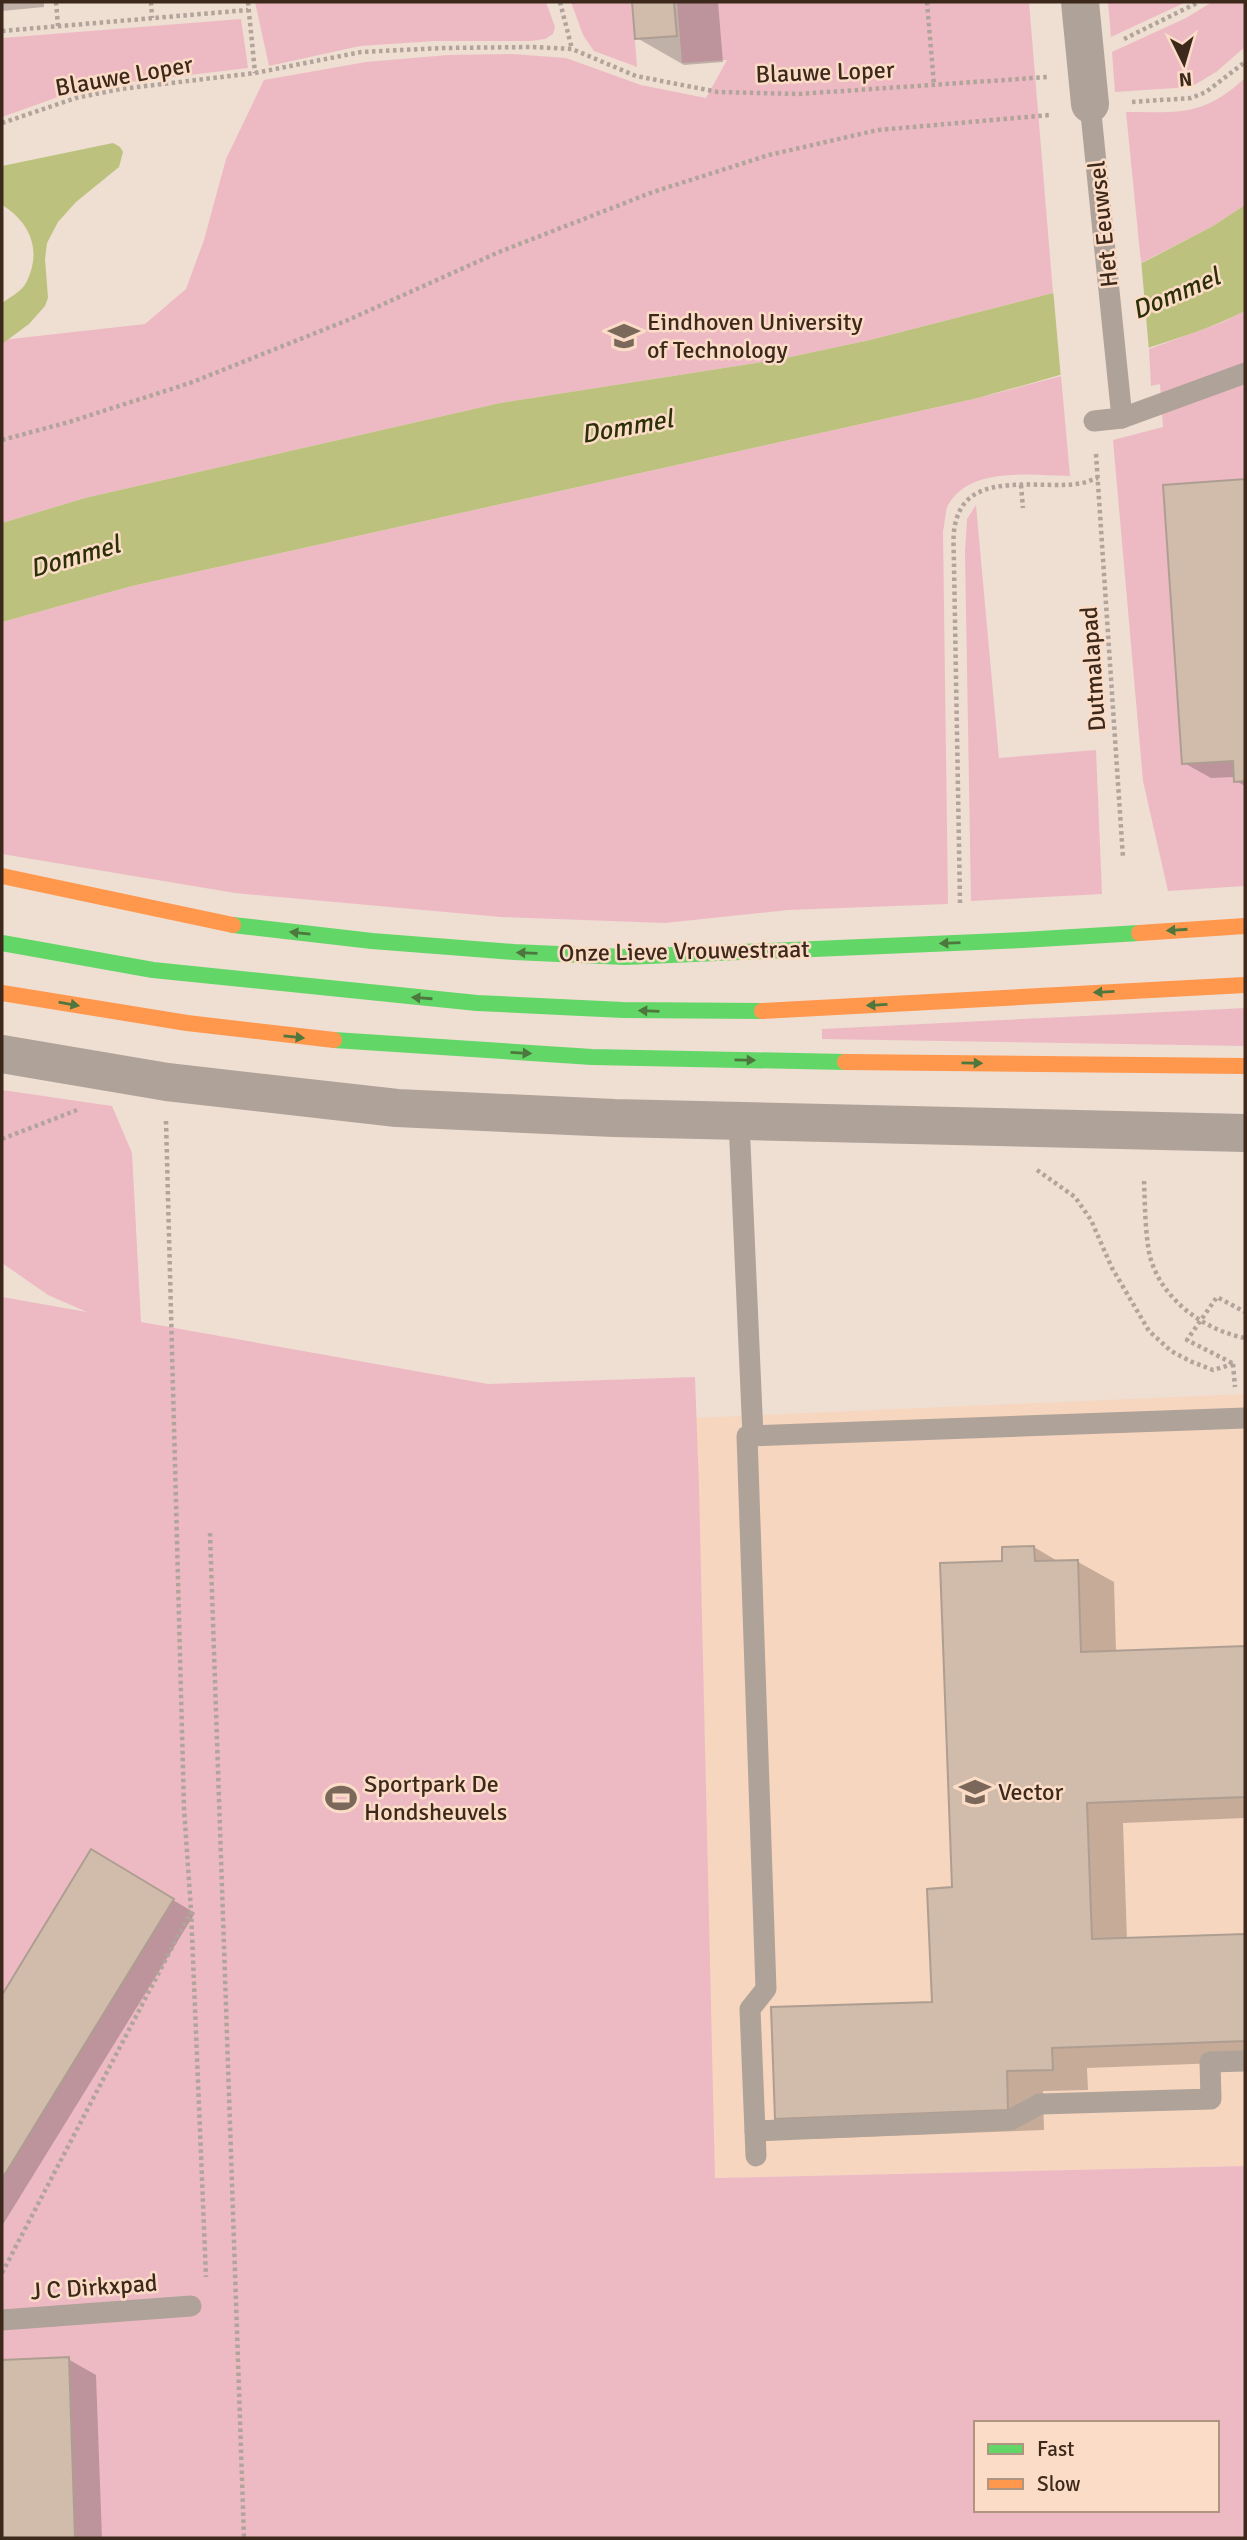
<svg xmlns="http://www.w3.org/2000/svg" width="1247" height="2540" font-family="Signika,sans-serif">
	<rect width="100%" height="100%" fill="#efded2"/>
	<!-- built -->
	<path fill="#f7d6bf" d="M 1245,1394 L 1245,2166 L 715,2178 L 693,1418 Z"/>
	<!-- green -->
	<g fill="#edbac4" fill-rule="evenodd">
		<path d="M 255,2 L 546,2 L 555,27 L 553,34 L 545,39 L 530,41 L 435,41 L 360,46 L 269,66 Z"/>
		<path d="M 571,2 L 632,2 L 637,67 L 594,51 L 583,35 Z"/>
		<path d="M 677,2 L 1029,2 L 1053,293 L 870,340 L 776,360 L 500,403 L 85,498 L 2,523 L 2,340 L 145,324 L 186,289 L 204,240 L 226,159 L 264,80 L 366,62 L 448,55 L 512,54 L 566,58 L 641,85 L 706,98 L 727,60 L 682,63 Z"/>
		<path d="M 1108,2 L 1186,2 L 1111,37 Z"/>
		<path d="M 1212,2 L 1245,2 L 1245,47 L 1216,72 L 1191,87 L 1115,92 L 1112,52 L 1186,18 Z"/>
		<path d="M 241,19 L 248,68 L 123,83 L 58,97 L 2,117 L 2,38 Z"/>
		<path d="M 1245,78 L 1245,205 L 1213,226 L 1141,263 L 1126,112 C 1181,112 1202,117 1245,78 Z"/>
		<path d="M 1245,311 L 1245,886 L 1168,891 L 1143,781 L 1113,440 L 1163,427 L 1160,384 L 1151,386 L 1149,349 L 1223,322 Z"/>
		<path d="M 1061,376 L 1070,476 C 1032,476 971,465 948,505 C 945,511 945,524 943,531 L 948,904 L 788,910 L 665,923 L 501,917 L 235,893 L 2,854 L 2,622 L 132,586 L 978,398 Z"/>
		<path d="M 976,505 L 999,758 L 1096,750 L 1102,894 L 971,901 L 965,552 L 967,519 Z"/>
		<path d="M 1245,1008 L 1245,1046 L 822,1039 L 822,1029 Z"/>
		<path d="M 2,1090 L 112,1106 L 132,1153 L 141,1322 L 488,1384 L 695,1377 L 699,1487 L 715,2178 L 1245,2166 L 1245,2538 L 2,2538 L 2,1297 L 87,1312 L 48,1295 L 2,1263 ZM 976,2423 L 1217,2423 L 1217,2510 L 976,2510 Z"/>
	</g>
	<!-- water -->
	<g fill="#bcc27d">
		<path d="M 113,143 L 120,147 L 123,152 L 119,167 L 76,202 L 58,222 L 47,243 L 45,259 L 48,298 L 45,306 L 29,324 L 2,344 L 2,303 C 10,297 23,291 27,281 C 42,250 30,222 2,205 L 2,166 Z"/>
		<path d="M 1245,205 L 1245,311 C 1212,328 1175,339 1139,351 C 1086,368 1032,383 978,398 L 132,586 L 2,622 L 2,523 L 85,498 L 500,403 L 776,360 L 870,340 L 1053,293 L 1144,262 L 1213,226 Z"/>
	</g>
	<!-- pier -->
	<path fill="#efded2" d="M 1141,259 L 1149,351 L 1061,379 L 1053,289 Z"/>
	<!-- shadow -->
	<g fill="#0003">
		<path d="M 2,2 L 44,2 L 44,7 L 2,11 Z"/>
		<path d="M 634,2 L 718,2 L 723,62 L 684,65 L 637,38 Z"/>
		<path d="M 1245,481 L 1245,786 L 1236,781 L 1235,777 L 1211,778 L 1184,763 L 1165,486 Z"/>
		<path d="M 1034,1547 L 1059,1562 L 1078,1562 L 1114,1582 L 1116,1652 L 1245,1648 L 1245,1818 L 1123,1823 L 1127,1940 L 1245,1935 L 1245,2062 L 1087,2068 L 1088,2090 L 1043,2091 L 1044,2130 L 813,2139 L 776,2118 L 934,2004 L 1004,1563 Z"/>
		<path d="M 92,1852 L 195,1913 L 2,2226 L 2,2031 L 6,2025 L 2,2022 L 2,1999 Z"/>
		<path d="M 68,2359 L 96,2375 L 102,2538 L 2,2538 L 2,2362 Z"/>
	</g>
	<!-- building -->
	<g fill="#d1bbaa" stroke="#ae9e92" stroke-width="2">
		<path d="M 632,2 L 674,2 L 677,36 L 635,39 Z"/>
		<path d="M 1245,479 L 1245,781 L 1234,782 L 1233,761 L 1182,764 L 1163,485 Z"/>
		<path d="M 1034,1546 L 1035,1561 L 1078,1560 L 1081,1652 L 1245,1646 L 1245,1797 L 1087,1803 L 1092,1939 L 1245,1934 L 1245,2041 L 1052,2048 L 1053,2070 L 1007,2071 L 1008,2110 L 775,2119 L 771,2007 L 932,2002 L 927,1889 L 952,1887 L 940,1563 L 1002,1561 L 1002,1547 Z"/>
		<path d="M 91,1849 L 174,1899 L 2,2179 L 2,1995 Z"/>
		<path d="M 69,2357 L 75,2538 L 2,2538 L 2,2360 Z"/>
	</g>
	<g fill="none" stroke-linecap="round" stroke-linejoin="round">
		<!-- path -->
		<g stroke="#b1a49b" stroke-width="4.5" stroke-dasharray="3.5 3.5" stroke-linecap="butt">
			<path d="M 56,2 L 58,26"/>
			<path d="M 151,2 L 152,18"/>
			<path d="M 248,2 L 255,73"/>
			<path d="M 560,2 L 572,49"/>
			<path d="M 927,2 L 934,85"/>
			<path d="M 2,31 L 248,10"/>
			<path d="M 1124,39 L 1199,2"/>
			<path d="M 1132,102 L 1191,98 L 1206,92 L 1245,62"/>
			<path d="M 2,123 L 76,98 L 121,89 L 255,73 L 361,52 L 443,48 L 533,47 L 572,49 L 636,76 L 718,92 L 799,94 L 1048,77"/>
			<path d="M 2,440 L 69,422 L 190,383 L 348,320 L 499,252 L 653,192 L 769,155 L 878,130 L 1050,115"/>
			<path d="M 1096,454 L 1123,858"/>
			<path d="M 1021,485 L 1023,508"/>
			<path d="M 960,903 L 954,565 C 954,551 952,534 956,521 C 969,468 1044,491 1082,483 C 1088,482 1093,479 1098,478"/>
			<path d="M 166,1121 L 184,1808 L 191,1910 L 206,2277"/>
			<path d="M 2,1139 L 77,1110"/>
			<path d="M 1037,1170 L 1075,1197 L 1091,1220 L 1112,1268 L 1149,1331 L 1171,1351 L 1192,1362 L 1213,1370 L 1233,1364"/>
			<path d="M 1144,1181 C 1145,1204 1145,1229 1149,1252 C 1158,1297 1203,1330 1245,1338"/>
			<path d="M 1232,1363 L 1187,1340 L 1217,1297 L 1245,1312"/>
			<path d="M 1233,1364 L 1235,1387"/>
			<path d="M 210,1533 L 244,2538"/>
			<path d="M 2,2273 L 191,1911"/>
		</g>
		<!-- lane -->
		<g stroke="#afa299" stroke-width="21">
			<path d="M 1090,104 L 1122,418 L 1094,421"/>
			<path d="M 1122,418 L 1245,373"/>
			<path d="M 739,1121 L 753,1436"/>
			<path d="M 755,2131 L 1010,2120 L 1040,2104 L 1211,2099 L 1210,2062 L 1245,2061"/>
			<path d="M 756,2156 L 750,2009 L 766,1989 L 747,1436 L 1245,1418"/>
			<path d="M 2,2320 L 191,2306"/>
		</g>
		<!-- street -->
		<g stroke="#afa299" stroke-width="38">
			<path d="M 1080,2 L 1090,104"/>
			<path d="M 2,1054 L 167,1082 L 397,1108 L 614,1118 L 1245,1133"/>
		</g>
		<!-- fast -->
		<g stroke="#63d668" stroke-width="16">
			<path d="M 233,925 L 372,941 L 514,952 L 625,957 L 1023,940 L 1139,933"/>
			<path d="M 2,943 L 153,970 L 477,1003 L 623,1010 L 762,1011"/>
			<path d="M 334,1040 L 592,1057 L 845,1062"/>
		</g>
		<!-- slow -->
		<g stroke="#ff974d" stroke-width="16">
			<path d="M 2,876 L 233,925"/>
			<path d="M 1139,933 L 1245,926"/>
			<path d="M 2,993 L 187,1023 L 334,1040"/>
			<path d="M 762,1011 L 1245,985"/>
			<path d="M 845,1062 L 1245,1066"/>
		</g>
	</g>
	<!-- one-way arrows -->
	<defs><path id="oneway-solid" d="M-6-.8H1V-3.2L6.5 0L1 3.2V.8H-6Z" transform="scale(1.75)"/></defs>
	<g fill="#4e773e">
		<use href="#oneway-solid" transform="translate(1177 930) rotate(176)"/>
		<use href="#oneway-solid" transform="translate(300 933) rotate(-174)"/>
		<use href="#oneway-solid" transform="translate(950 943) rotate(178)"/>
		<use href="#oneway-solid" transform="translate(527 953) rotate(-178)"/>
		<use href="#oneway-solid" transform="translate(1104 992) rotate(177)"/>
		<use href="#oneway-solid" transform="translate(422 998) rotate(-176)"/>
		<use href="#oneway-solid" transform="translate(69 1004) rotate(10)"/>
		<use href="#oneway-solid" transform="translate(877 1005) rotate(177)"/>
		<use href="#oneway-solid" transform="translate(649 1011) rotate(-178)"/>
		<use href="#oneway-solid" transform="translate(294 1037) rotate(6)"/>
		<use href="#oneway-solid" transform="translate(521 1053) rotate(3)"/>
		<use href="#oneway-solid" transform="translate(745 1060) rotate(1)"/>
		<use href="#oneway-solid" transform="translate(972 1063) rotate(1)"/>
	</g>
	<!-- icons -->
	<defs>
		<symbol id="university-bare" viewBox="-9 -9 18 18"><path d="M0-5L7-2L0 1L-7-2ZM-4 1L0 2.5L4 1V4Q0 6-4 4Z" fill="#7b685b" stroke="#fbdcc6" stroke-width="2.5" paint-order="stroke"/></symbol>
		<symbol id="stadium-bare" viewBox="-9 -9 18 18"><path d="M0-5a6.5 5 0 1 0 0 10a6.5 5 0 1 0 0-10ZM-3.5-1.8h7v3.6h-7Z" fill="#7b685b" stroke="#fbdcc6" stroke-width="2.5" paint-order="stroke"/></symbol>
	</defs>
	<g fill-rule="evenodd">
		<use href="#university-bare" x="602" y="314" width="44" height="44"/>
		<use href="#university-bare" x="953" y="1770" width="44" height="44"/>
		<use href="#stadium-bare" x="319" y="1776" width="44" height="44"/>
	</g>
	<g text-anchor="middle" dominant-baseline="central" stroke-width="5" stroke-linejoin="round" paint-order="stroke">
		<!-- street labels -->
		<g font-size="24" fill="#3d291b" stroke="#fbdcc6">
			<text transform="translate(825 72) rotate(-2)">Blauwe Loper</text>
			<text transform="translate(124 76) rotate(-10)">Blauwe Loper</text>
			<text transform="translate(1103 224) rotate(-96)">Het Eeuwsel</text>
			<text transform="translate(1093 669) rotate(-94)">Dutmalapad</text>
			<text transform="translate(684 951) rotate(-1)">Onze Lieve Vrouwestraat</text>
			<text transform="translate(94 2287) rotate(-4)">J C Dirkxpad</text>
		</g>
		<!-- poi labels -->
		<g font-size="24" fill="#3d291b" stroke="#fbdcc6" text-anchor="start">
			<text x="647" y="322">Eindhoven University<tspan x="647" dy="28">of Technology</tspan></text>
			<text x="364" y="1784">Sportpark De<tspan x="364" dy="28">Hondsheuvels</tspan></text>
			<text x="998" y="1792">Vector</text>
		</g>
		<!-- water labels -->
		<g font-size="26" font-style="italic" fill="#2b3007" stroke="#fbdcc6">
			<text transform="translate(1176 294) rotate(-23)">Dommel</text>
			<text transform="translate(627 427) rotate(-10)">Dommel</text>
			<text transform="translate(75 557) rotate(-16)">Dommel</text>
		</g>
	</g>
	<!-- border -->
	<rect width="1247" height="2540" fill="none" stroke="#3d291b" stroke-width="7"/>
	<!-- legend -->
	<rect x="974" y="2421" width="245" height="91" fill="#fbdcc6" stroke="#af9482" stroke-width="2"/>
	<rect x="988" y="2444" width="35" height="10" fill="#63d668" stroke="#af9482" stroke-width="2"/>
	<text x="1037" y="2456" font-size="21" fill="#3d291b">Fast</text>
	<rect x="988" y="2479" width="35" height="10" fill="#ff974d" stroke="#af9482" stroke-width="2"/>
	<text x="1037" y="2491" font-size="21" fill="#3d291b">Slow</text>
	<!-- north arrow -->
	<g transform="translate(1184 63) rotate(175)" stroke="#fbdcc6" stroke-width="5" paint-order="stroke">
	<path d="M0-5L12 26L0 18L-12 26Z" fill="#3d291b"/>
	<text y="-10" font-size="19" font-weight="bold" text-anchor="middle" fill="#3d291b">N</text>
	</g>
</svg>
